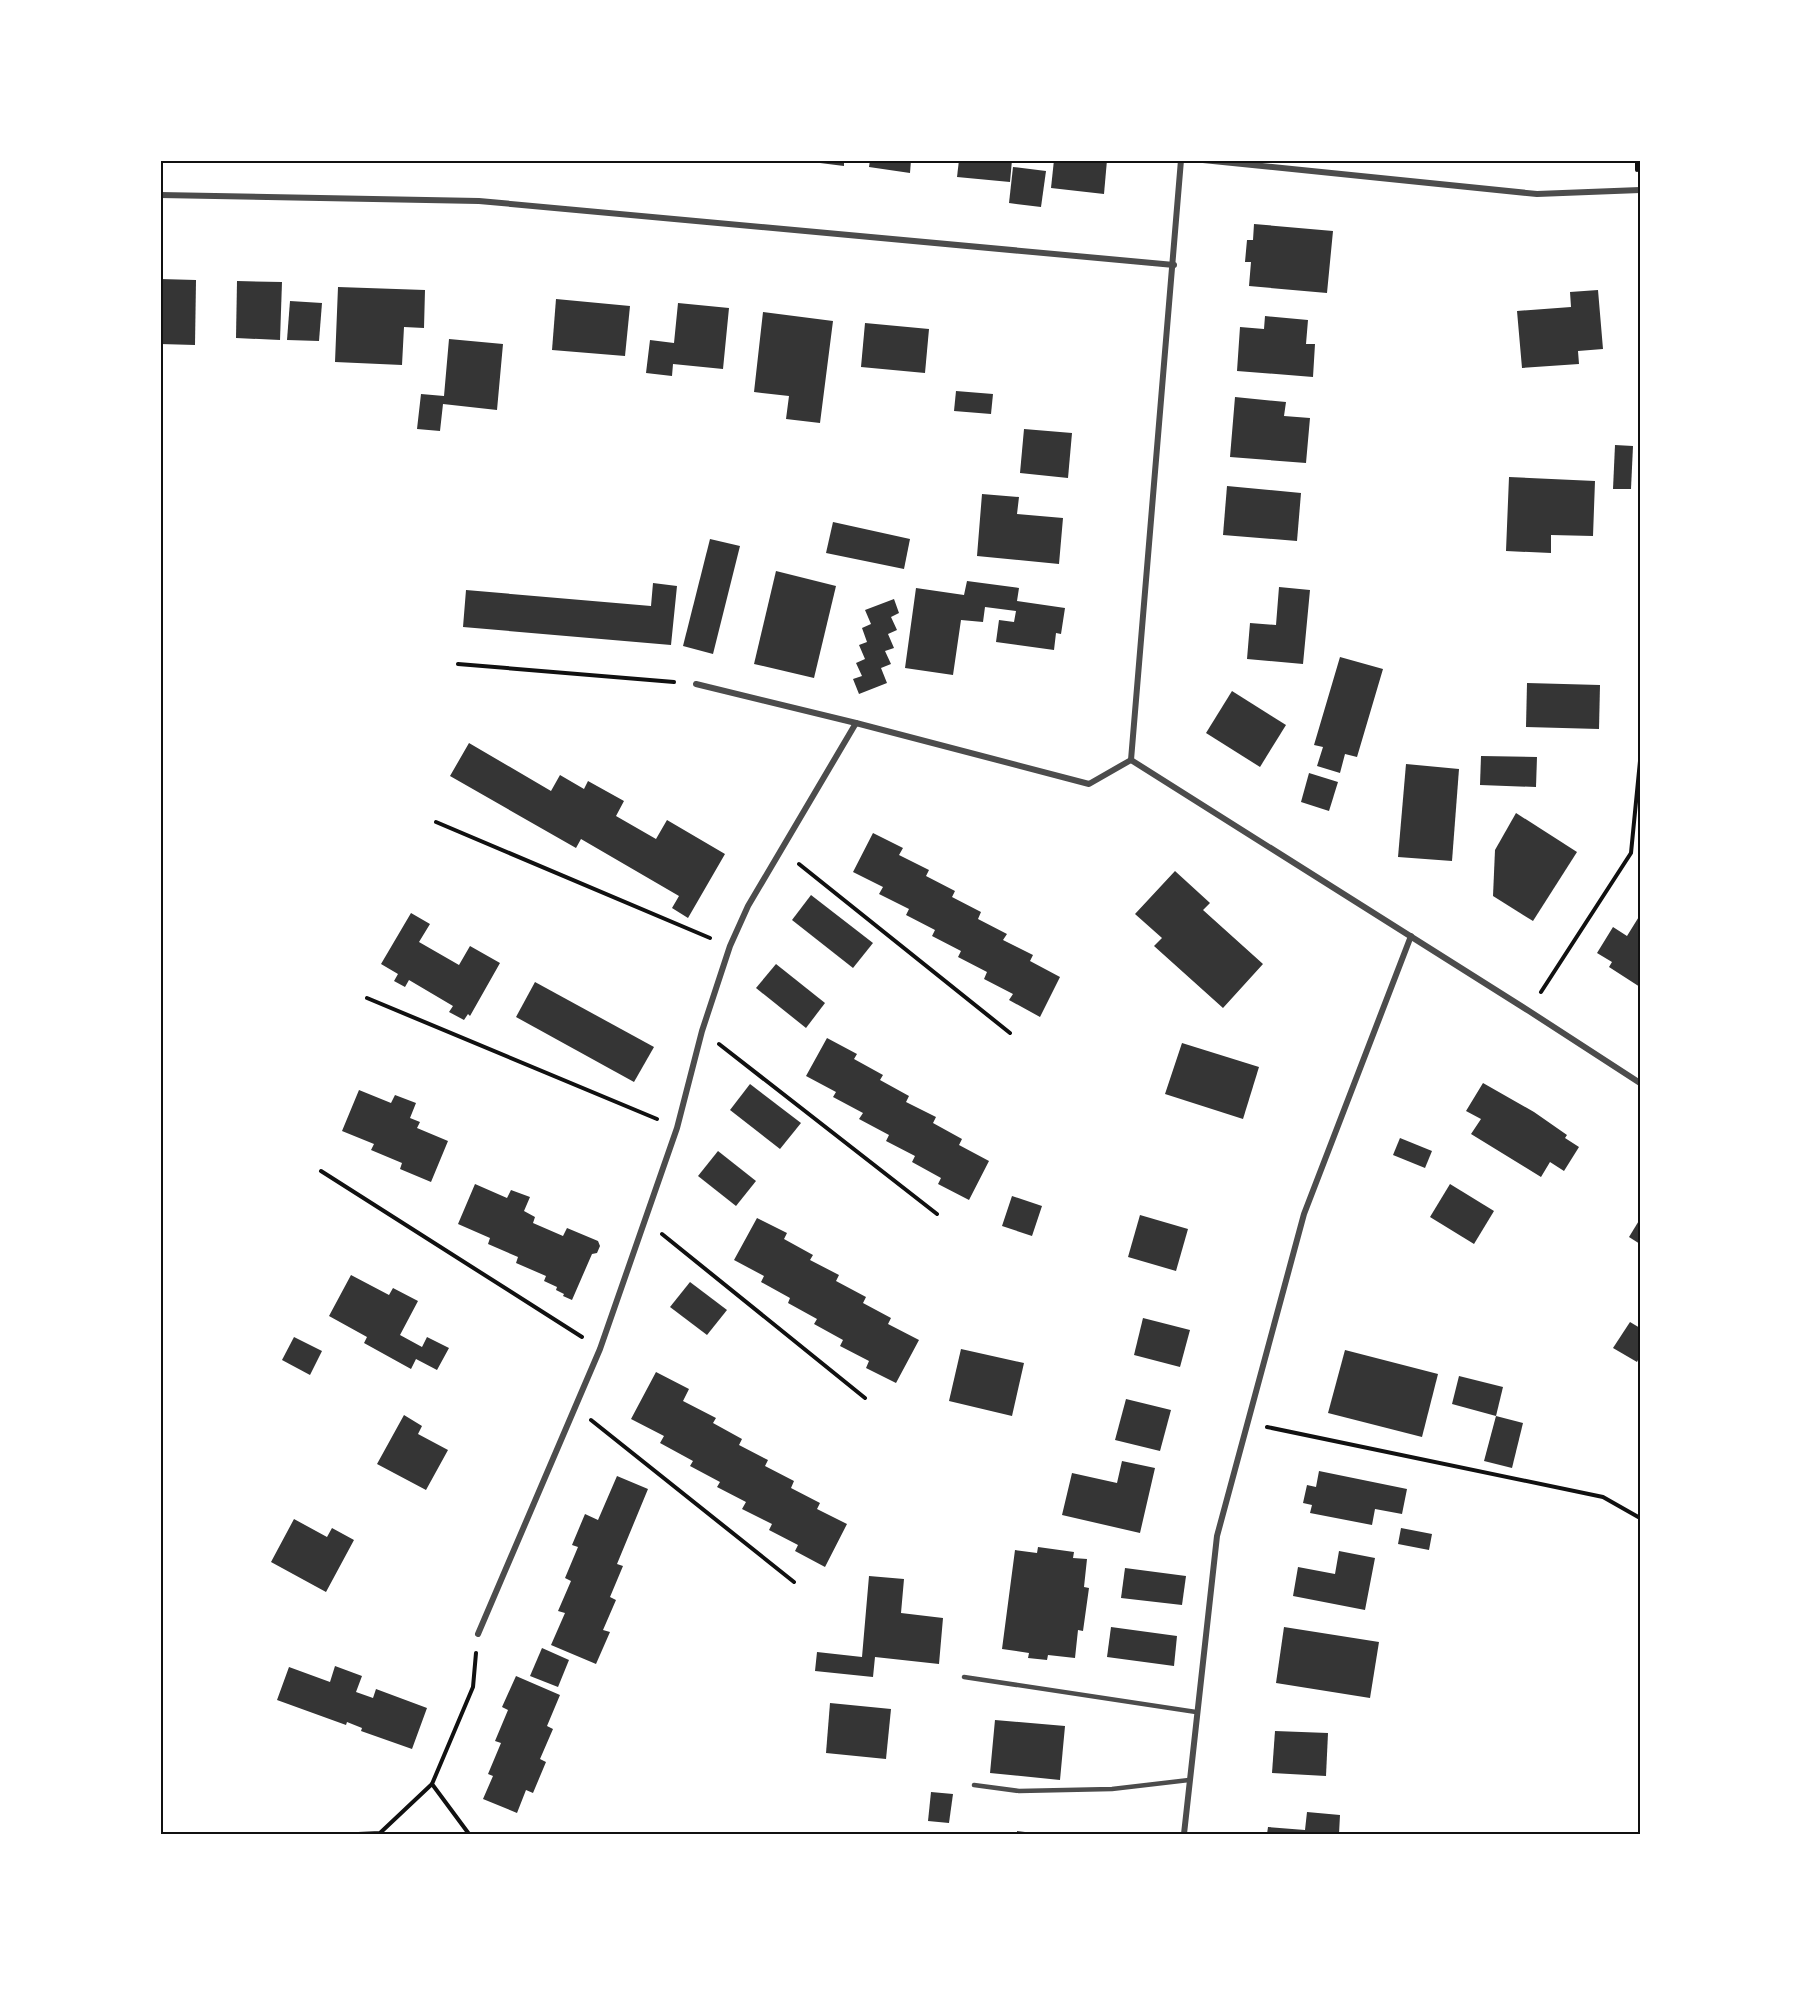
<svg xmlns="http://www.w3.org/2000/svg" width="1801" height="1995" font-family="Roboto,sans-serif">
	<rect width="100%" height="100%" fill="#fff"/>
	<!-- building -->
	<g fill="#353535">
		<path d="M 820,160 L 844,160 L 844,166 L 820,163 Z"/>
		<path d="M 870,160 L 911,160 L 910,173 L 869,167 Z"/>
		<path d="M 959,160 L 1012,160 L 1010,182 L 957,177 Z"/>
		<path d="M 1054,160 L 1107,160 L 1104,194 L 1051,188 Z"/>
		<path d="M 1013,167 L 1046,171 L 1041,207 L 1009,203 Z"/>
		<path d="M 1254,224 L 1333,231 L 1327,293 L 1249,286 L 1251,262 L 1245,262 L 1247,240 L 1253,240 Z"/>
		<path d="M 160,279 L 196,280 L 195,345 L 160,344 Z"/>
		<path d="M 237,281 L 282,282 L 280,340 L 236,338 Z"/>
		<path d="M 338,287 L 425,290 L 424,328 L 404,327 L 402,365 L 335,362 Z"/>
		<path d="M 1598,290 L 1603,349 L 1578,351 L 1579,364 L 1522,368 L 1517,311 L 1571,307 L 1570,292 Z"/>
		<path d="M 556,299 L 630,306 L 625,356 L 552,350 Z"/>
		<path d="M 290,301 L 322,303 L 319,341 L 287,340 Z"/>
		<path d="M 678,303 L 729,308 L 723,369 L 673,364 L 672,376 L 646,373 L 650,340 L 674,343 Z"/>
		<path d="M 763,312 L 833,321 L 820,423 L 786,419 L 789,396 L 754,392 Z"/>
		<path d="M 1265,316 L 1308,320 L 1306,344 L 1315,344 L 1313,377 L 1237,371 L 1240,327 L 1264,329 Z"/>
		<path d="M 865,323 L 929,329 L 925,373 L 861,367 Z"/>
		<path d="M 449,339 L 503,344 L 497,410 L 443,404 L 440,431 L 417,429 L 421,394 L 444,396 Z"/>
		<path d="M 956,391 L 993,394 L 991,414 L 954,411 Z"/>
		<path d="M 1235,397 L 1286,402 L 1284,416 L 1310,418 L 1306,463 L 1230,457 Z"/>
		<path d="M 1024,429 L 1072,433 L 1068,478 L 1020,473 Z"/>
		<path d="M 1615,445 L 1633,446 L 1631,489 L 1613,489 Z"/>
		<path d="M 1509,477 L 1595,481 L 1593,536 L 1551,535 L 1551,553 L 1506,551 Z"/>
		<path d="M 1227,486 L 1301,493 L 1297,541 L 1223,535 Z"/>
		<path d="M 982,494 L 1019,497 L 1017,514 L 1063,518 L 1059,564 L 977,556 Z"/>
		<path d="M 833,522 L 910,539 L 904,569 L 826,553 Z"/>
		<path d="M 710,539 L 740,546 L 713,654 L 683,646 Z"/>
		<path d="M 776,571 L 836,586 L 814,678 L 754,664 Z"/>
		<path d="M 967,581 L 1019,588 L 1017,601 L 1065,608 L 1061,634 L 1056,633 L 1054,650 L 996,642 L 999,620 L 1014,622 L 1016,611 L 985,607 L 983,622 L 961,620 L 953,675 L 905,668 L 916,588 L 964,595 Z"/>
		<path d="M 653,583 L 677,586 L 671,645 L 463,627 L 466,590 L 651,606 Z"/>
		<path d="M 1279,587 L 1310,590 L 1303,664 L 1247,659 L 1250,623 L 1276,625 Z"/>
		<path d="M 894,599 L 899,613 L 891,617 L 897,630 L 888,634 L 894,648 L 885,651 L 891,664 L 881,668 L 887,683 L 859,694 L 853,679 L 862,676 L 856,663 L 865,659 L 859,645 L 867,642 L 862,628 L 871,624 L 865,610 Z"/>
		<path d="M 1340,657 L 1383,669 L 1357,757 L 1345,754 L 1340,773 L 1317,766 L 1323,747 L 1314,745 Z"/>
		<path d="M 1527,683 L 1600,685 L 1599,729 L 1526,727 Z"/>
		<path d="M 1232,691 L 1286,725 L 1260,767 L 1206,733 Z"/>
		<path d="M 469,743 L 551,791 L 560,775 L 584,789 L 588,781 L 624,801 L 616,816 L 656,839 L 667,820 L 725,854 L 688,918 L 672,908 L 679,896 L 581,839 L 576,848 L 450,776 Z"/>
		<path d="M 1481,756 L 1537,757 L 1536,787 L 1480,785 Z"/>
		<path d="M 1406,764 L 1459,769 L 1452,861 L 1398,857 Z"/>
		<path d="M 1309,773 L 1338,782 L 1329,811 L 1301,802 Z"/>
		<path d="M 1516,813 L 1577,852 L 1533,921 L 1493,896 L 1495,850 Z"/>
		<path d="M 873,833 L 903,848 L 899,855 L 929,870 L 926,876 L 955,891 L 952,897 L 981,912 L 978,919 L 1007,934 L 1003,940 L 1033,955 L 1030,961 L 1060,977 L 1040,1017 L 1009,1000 L 1013,994 L 984,979 L 987,972 L 958,957 L 961,951 L 932,936 L 935,930 L 906,915 L 909,909 L 879,894 L 883,887 L 853,872 Z"/>
		<path d="M 1175,871 L 1210,903 L 1203,910 L 1263,964 L 1223,1008 L 1154,946 L 1162,938 L 1135,914 Z"/>
		<path d="M 811,895 L 873,943 L 853,968 L 792,920 Z"/>
		<path d="M 411,913 L 430,924 L 419,942 L 459,965 L 470,946 L 500,963 L 470,1016 L 468,1014 L 464,1020 L 449,1012 L 453,1006 L 409,980 L 405,987 L 394,981 L 398,974 L 381,964 Z"/>
		<path d="M 1640,915 L 1640,987 L 1609,967 L 1612,962 L 1597,953 L 1613,927 L 1627,936 Z"/>
		<path d="M 776,964 L 825,1003 L 806,1028 L 756,988 Z"/>
		<path d="M 535,982 L 654,1047 L 634,1082 L 516,1017 Z"/>
		<path d="M 827,1038 L 857,1054 L 854,1059 L 883,1075 L 880,1080 L 909,1096 L 906,1102 L 936,1117 L 933,1123 L 962,1139 L 959,1145 L 989,1161 L 969,1200 L 938,1184 L 941,1178 L 912,1162 L 915,1156 L 886,1141 L 889,1135 L 859,1119 L 863,1113 L 833,1097 L 836,1092 L 806,1076 Z"/>
		<path d="M 1182,1043 L 1259,1067 L 1243,1119 L 1165,1094 Z"/>
		<path d="M 1483,1083 L 1534,1112 L 1567,1135 L 1565,1138 L 1579,1147 L 1564,1171 L 1550,1162 L 1541,1177 L 1471,1134 L 1481,1119 L 1466,1111 Z"/>
		<path d="M 750,1084 L 801,1123 L 780,1149 L 730,1110 Z"/>
		<path d="M 359,1090 L 391,1103 L 395,1095 L 416,1103 L 410,1118 L 420,1122 L 417,1128 L 448,1141 L 431,1182 L 400,1169 L 402,1163 L 371,1150 L 374,1144 L 342,1131 Z"/>
		<path d="M 1400,1138 L 1432,1151 L 1425,1168 L 1393,1155 Z"/>
		<path d="M 718,1151 L 756,1181 L 736,1206 L 698,1176 Z"/>
		<path d="M 475,1184 L 507,1198 L 511,1190 L 530,1197 L 524,1211 L 535,1217 L 533,1223 L 563,1236 L 567,1228 L 598,1241 L 600,1246 L 597,1253 L 592,1254 L 572,1300 L 563,1296 L 564,1294 L 556,1290 L 557,1287 L 544,1281 L 546,1276 L 516,1263 L 518,1257 L 488,1244 L 490,1238 L 458,1224 Z"/>
		<path d="M 1450,1184 L 1494,1211 L 1474,1244 L 1430,1217 Z"/>
		<path d="M 1012,1196 L 1042,1206 L 1032,1236 L 1002,1226 Z"/>
		<path d="M 1140,1215 L 1188,1229 L 1176,1271 L 1128,1257 Z"/>
		<path d="M 757,1218 L 787,1233 L 784,1239 L 813,1255 L 810,1260 L 839,1275 L 836,1281 L 866,1297 L 863,1303 L 891,1318 L 888,1324 L 919,1340 L 896,1383 L 866,1368 L 869,1361 L 840,1346 L 843,1340 L 814,1324 L 817,1319 L 788,1303 L 790,1298 L 761,1282 L 764,1276 L 734,1260 Z"/>
		<path d="M 1640,1219 L 1640,1244 L 1629,1237 Z"/>
		<path d="M 351,1275 L 389,1295 L 393,1288 L 418,1301 L 400,1335 L 422,1347 L 427,1337 L 449,1348 L 437,1370 L 416,1359 L 411,1369 L 364,1343 L 367,1337 L 329,1316 Z"/>
		<path d="M 690,1282 L 727,1310 L 707,1335 L 670,1307 Z"/>
		<path d="M 1143,1318 L 1190,1330 L 1180,1367 L 1134,1355 Z"/>
		<path d="M 1630,1322 L 1640,1328 L 1640,1356 L 1637,1362 L 1613,1348 Z"/>
		<path d="M 294,1337 L 322,1351 L 310,1375 L 282,1360 Z"/>
		<path d="M 961,1349 L 1024,1363 L 1012,1416 L 949,1401 Z"/>
		<path d="M 1345,1350 L 1438,1374 L 1422,1437 L 1328,1413 Z"/>
		<path d="M 656,1372 L 689,1389 L 683,1401 L 716,1418 L 713,1423 L 742,1439 L 739,1445 L 768,1460 L 765,1466 L 794,1481 L 791,1488 L 820,1503 L 817,1509 L 847,1524 L 825,1567 L 795,1551 L 798,1545 L 769,1530 L 772,1524 L 742,1509 L 746,1502 L 717,1487 L 720,1482 L 690,1466 L 693,1461 L 660,1443 L 664,1436 L 631,1419 Z"/>
		<path d="M 1459,1376 L 1503,1387 L 1496,1416 L 1452,1404 Z"/>
		<path d="M 1126,1399 L 1171,1410 L 1160,1451 L 1115,1440 Z"/>
		<path d="M 404,1415 L 422,1426 L 418,1434 L 448,1450 L 426,1490 L 377,1464 Z"/>
		<path d="M 1496,1416 L 1523,1423 L 1512,1468 L 1484,1461 Z"/>
		<path d="M 1122,1461 L 1155,1468 L 1140,1533 L 1062,1515 L 1072,1473 L 1117,1483 Z"/>
		<path d="M 1319,1471 L 1407,1489 L 1402,1514 L 1375,1509 L 1372,1525 L 1310,1513 L 1312,1505 L 1303,1503 L 1307,1485 L 1316,1487 Z"/>
		<path d="M 617,1476 L 648,1489 L 617,1564 L 623,1566 L 610,1597 L 616,1600 L 603,1630 L 610,1632 L 596,1664 L 551,1645 L 565,1613 L 558,1611 L 571,1581 L 565,1578 L 578,1547 L 572,1545 L 585,1514 L 598,1520 Z"/>
		<path d="M 294,1519 L 327,1537 L 332,1528 L 354,1540 L 326,1592 L 271,1562 Z"/>
		<path d="M 1401,1528 L 1432,1534 L 1429,1550 L 1398,1544 Z"/>
		<path d="M 1038,1547 L 1074,1552 L 1073,1558 L 1087,1559 L 1084,1587 L 1089,1588 L 1083,1631 L 1078,1630 L 1075,1658 L 1048,1655 L 1047,1660 L 1028,1658 L 1029,1653 L 1002,1649 L 1015,1550 L 1037,1553 Z"/>
		<path d="M 1339,1551 L 1375,1558 L 1365,1610 L 1293,1596 L 1298,1567 L 1335,1574 Z"/>
		<path d="M 1125,1568 L 1186,1576 L 1182,1605 L 1121,1598 Z"/>
		<path d="M 869,1576 L 904,1579 L 901,1613 L 943,1618 L 939,1664 L 875,1657 L 873,1677 L 815,1671 L 817,1652 L 862,1657 Z"/>
		<path d="M 1111,1627 L 1177,1636 L 1174,1666 L 1107,1657 Z"/>
		<path d="M 1284,1627 L 1379,1642 L 1370,1698 L 1276,1683 Z"/>
		<path d="M 542,1648 L 569,1660 L 558,1687 L 530,1676 Z"/>
		<path d="M 335,1666 L 362,1676 L 356,1692 L 373,1698 L 376,1689 L 427,1708 L 412,1749 L 361,1731 L 362,1728 L 347,1722 L 346,1725 L 277,1700 L 289,1667 L 330,1682 Z"/>
		<path d="M 516,1676 L 560,1695 L 547,1726 L 553,1729 L 540,1759 L 546,1762 L 533,1793 L 526,1790 L 517,1813 L 483,1799 L 493,1776 L 488,1774 L 501,1743 L 495,1741 L 508,1710 L 502,1707 Z"/>
		<path d="M 830,1703 L 891,1709 L 886,1759 L 826,1753 Z"/>
		<path d="M 995,1720 L 1065,1726 L 1060,1780 L 990,1773 Z"/>
		<path d="M 1275,1731 L 1328,1733 L 1326,1776 L 1272,1773 Z"/>
		<path d="M 931,1792 L 953,1794 L 949,1823 L 928,1821 Z"/>
		<path d="M 1307,1812 L 1340,1815 L 1339,1834 L 1267,1834 L 1268,1827 L 1305,1830 Z"/>
		<path d="M 1017,1831 L 1033,1833 L 1033,1834 L 1017,1834 Z"/>
	</g>
	<g fill="none" stroke-linecap="round" stroke-linejoin="round">
		<!-- path -->
		<g stroke="#111" stroke-width="4">
			<path d="M 1637,160 L 1637,170"/>
			<path d="M 1640,211 L 1640,222"/>
			<path d="M 458,664 L 674,682"/>
			<path d="M 436,822 L 710,938"/>
			<path d="M 799,864 L 1010,1033"/>
			<path d="M 1541,992 L 1631,853 L 1640,761"/>
			<path d="M 367,998 L 657,1119"/>
			<path d="M 719,1044 L 937,1214"/>
			<path d="M 321,1171 L 582,1337"/>
			<path d="M 662,1234 L 865,1398"/>
			<path d="M 591,1420 L 794,1582"/>
			<path d="M 1267,1427 L 1603,1497 L 1640,1518"/>
			<path d="M 179,1834 L 224,1834"/>
			<path d="M 358,1834 L 380,1833 L 432,1784"/>
			<path d="M 469,1834 L 432,1784 L 473,1687 L 476,1653"/>
		</g>
		<!-- service -->
		<g stroke="#4c4c4c" stroke-width="4.5">
			<path d="M 964,1677 L 1196,1712"/>
			<path d="M 974,1785 L 1019,1791 L 1112,1789 L 1189,1780"/>
		</g>
		<!-- minor -->
		<g stroke="#4c4c4c" stroke-width="6">
			<path d="M 1203,160 L 1537,194 L 1640,190"/>
			<path d="M 160,195 L 479,201 L 1174,265"/>
			<path d="M 696,684 L 856,723"/>
			<path d="M 1131,760 L 1529,1011 L 1640,1083"/>
			<path d="M 1131,760 L 1181,160"/>
			<path d="M 478,1634 L 600,1349 L 677,1128 L 702,1031 L 730,946 L 748,906 L 856,723 L 1089,784 L 1131,760"/>
			<path d="M 1184,1834 L 1217,1536 L 1304,1214 L 1411,936"/>
		</g>
	</g>
	<!-- border -->
	<rect width="1801" height="1995" fill="none" stroke="#ffffff" stroke-width="324"/>
	<rect x="162" y="162" width="1477" height="1671" fill="none" stroke="#111" stroke-width="2"/>
</svg>
